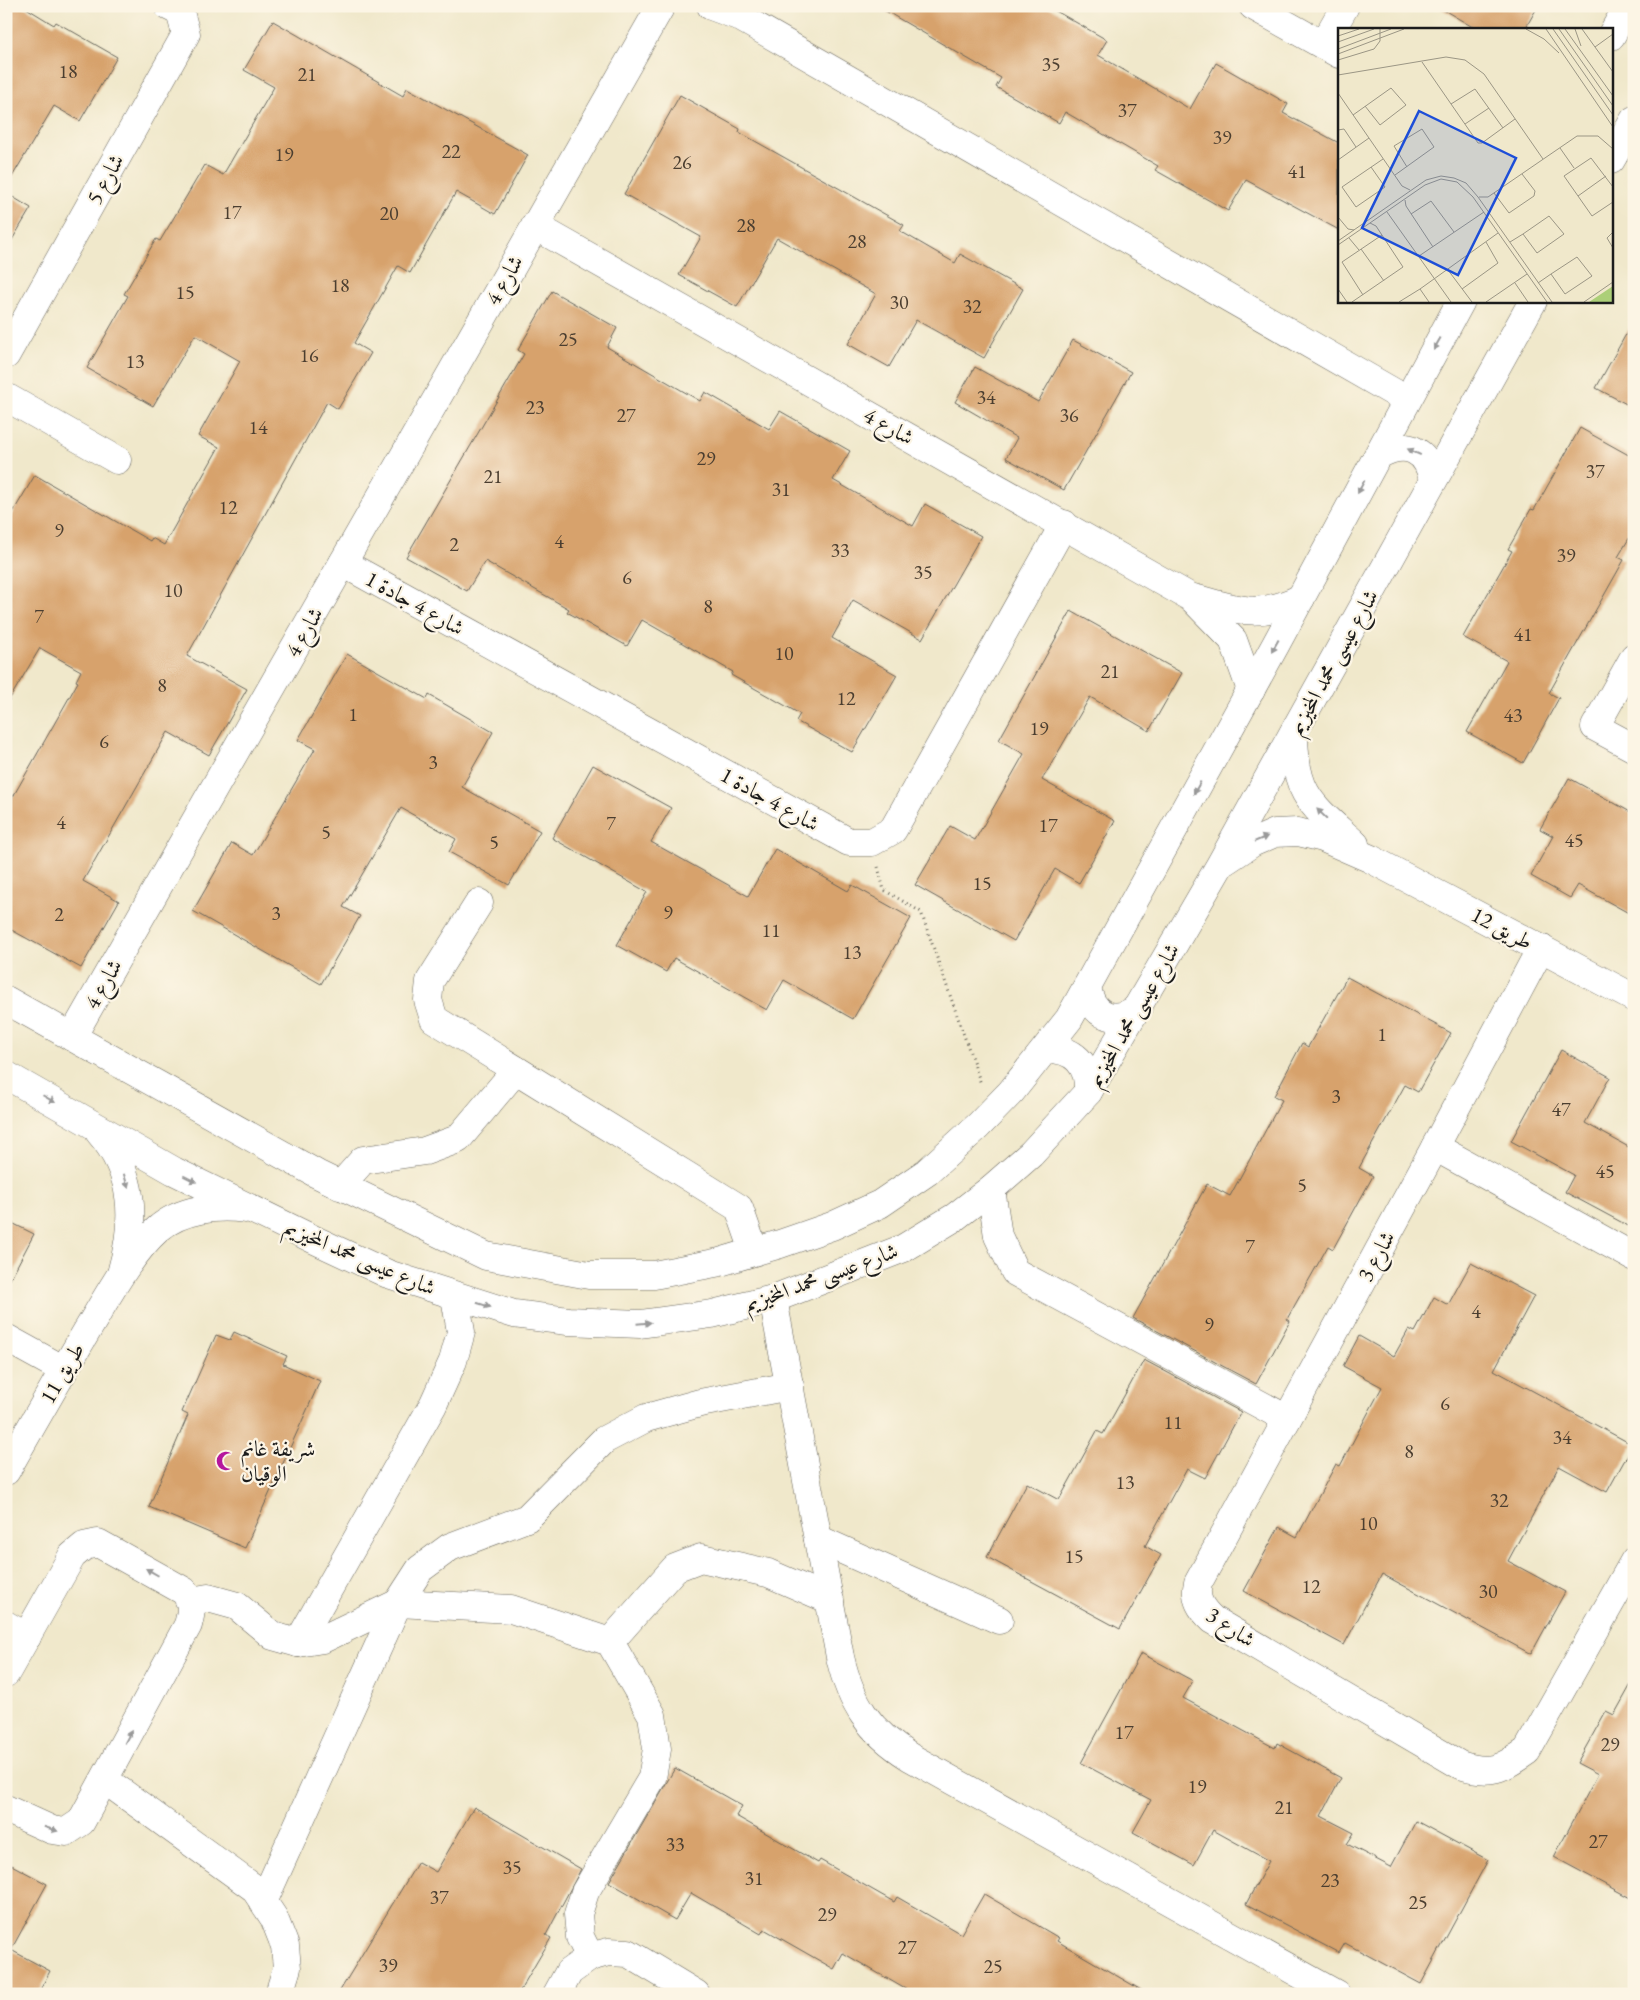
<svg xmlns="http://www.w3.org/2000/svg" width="1640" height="2000" font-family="'EB Garamond',Amiri,serif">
	<rect width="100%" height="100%" fill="#fcf5e5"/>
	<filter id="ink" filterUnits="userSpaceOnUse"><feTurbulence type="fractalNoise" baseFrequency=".02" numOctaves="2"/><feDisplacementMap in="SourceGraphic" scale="10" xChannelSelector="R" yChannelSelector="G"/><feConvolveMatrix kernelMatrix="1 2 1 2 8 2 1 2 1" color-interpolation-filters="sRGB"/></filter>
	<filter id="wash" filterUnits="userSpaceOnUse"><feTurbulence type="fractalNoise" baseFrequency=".0096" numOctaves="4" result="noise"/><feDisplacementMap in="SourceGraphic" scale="20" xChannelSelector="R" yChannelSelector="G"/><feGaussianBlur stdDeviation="1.12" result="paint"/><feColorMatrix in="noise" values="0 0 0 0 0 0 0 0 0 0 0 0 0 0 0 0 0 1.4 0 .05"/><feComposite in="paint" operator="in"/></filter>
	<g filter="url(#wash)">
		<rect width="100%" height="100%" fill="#f0e8cb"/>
		<g id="blocks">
			<!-- building -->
			<g fill="#d7a26c">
				<path d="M 6,6 L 23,6 L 54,25 L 56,22 L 117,57 L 80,121 L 54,106 L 6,187 Z"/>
				<path d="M 877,6 L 1047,6 L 1107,40 L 1098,55 L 1190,109 L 1216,63 L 1288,104 L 1283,113 L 1339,143 L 1339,230 L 1246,180 L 1228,211 L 1155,170 L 1158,166 L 1065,112 L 1059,123 L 996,87 L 1001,78 Z"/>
				<path d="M 1437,6 L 1538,6 L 1525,29 L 1476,29 Z"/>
				<path d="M 273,21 L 403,96 L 407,88 L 528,155 L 495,214 L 456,192 L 410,273 L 398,266 L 354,343 L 371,353 L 338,409 L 327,402 L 187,656 L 247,689 L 209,755 L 168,732 L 83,881 L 119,901 L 81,968 L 6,927 L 6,809 L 78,682 L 76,681 L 81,671 L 40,648 L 6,705 L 6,524 L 35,475 L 150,541 L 152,538 L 164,545 L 219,447 L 198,436 L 240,361 L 195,335 L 153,406 L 87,368 L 128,296 L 124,294 L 156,239 L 160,241 L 205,165 L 223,175 L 274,87 L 244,70 Z"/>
				<path d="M 680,95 L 740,129 L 739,132 L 904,225 L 900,231 L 955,263 L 960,254 L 1023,289 L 984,358 L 916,320 L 889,367 L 848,344 L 876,294 L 777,238 L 737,307 L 679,275 L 701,237 L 624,194 Z"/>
				<path d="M 6,193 L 31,208 L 6,250 Z"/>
				<path d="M 552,291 L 617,328 L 607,347 L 700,401 L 705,392 L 769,429 L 780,411 L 850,451 L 833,480 L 913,526 L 925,504 L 981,536 L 922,639 L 853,600 L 832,638 L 897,675 L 852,752 L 796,721 L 800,714 L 731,675 L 733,672 L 642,620 L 627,646 L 567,612 L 569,609 L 485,561 L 467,591 L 406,557 L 524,354 L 518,350 Z"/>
				<path d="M 1634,320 L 1634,408 L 1596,388 Z"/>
				<path d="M 1073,340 L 1131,372 L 1064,490 L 1006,458 L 1017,438 L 955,402 L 975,367 L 1038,402 Z"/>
				<path d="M 1580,428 L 1634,458 L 1634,530 L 1618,557 L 1624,560 L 1549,693 L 1559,698 L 1523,763 L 1467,732 L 1507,661 L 1463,637 L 1512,551 L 1508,549 L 1531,509 L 1534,510 Z"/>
				<path d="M 1071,611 L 1182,673 L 1149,731 L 1090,697 L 1042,780 L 1115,821 L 1079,883 L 1055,869 L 1014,941 L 915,885 L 950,826 L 975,840 L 1024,754 L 999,740 Z"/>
				<path d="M 347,654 L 427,699 L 429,695 L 493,732 L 462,787 L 540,831 L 509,885 L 449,852 L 456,839 L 401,808 L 343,907 L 360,916 L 321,984 L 193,911 L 232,843 L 253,855 L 315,749 L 298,740 Z"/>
				<path d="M 593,765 L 671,808 L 651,842 L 748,896 L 775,849 L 848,891 L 852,885 L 911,918 L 853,1019 L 784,980 L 767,1010 L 674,958 L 666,972 L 617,945 L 647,892 L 552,838 Z"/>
				<path d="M 1569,778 L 1634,814 L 1634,916 L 1578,885 L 1570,898 L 1531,876 L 1553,836 L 1540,829 Z"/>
				<path d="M 1347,977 L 1451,1033 L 1418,1092 L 1405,1085 L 1359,1168 L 1373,1176 L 1333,1249 L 1328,1246 L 1287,1319 L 1290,1321 L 1256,1384 L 1133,1318 L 1207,1184 L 1230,1196 L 1282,1100 L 1274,1096 L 1302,1043 L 1308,1047 Z"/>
				<path d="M 1561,1050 L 1610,1077 L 1585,1123 L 1634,1150 L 1634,1229 L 1565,1192 L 1574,1175 L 1511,1141 Z"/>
				<path d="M 6,1220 L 34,1234 L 6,1287 Z"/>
				<path d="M 1471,1263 L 1534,1296 L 1494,1370 L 1633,1445 L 1607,1492 L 1559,1466 L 1508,1561 L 1565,1592 L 1531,1654 L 1382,1574 L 1344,1645 L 1244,1591 L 1279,1527 L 1297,1537 L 1336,1464 L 1340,1466 L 1382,1387 L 1343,1366 L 1359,1336 L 1394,1356 L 1409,1329 L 1415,1332 L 1434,1297 L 1448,1305 Z"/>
				<path d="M 234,1332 L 287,1356 L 283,1364 L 320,1381 L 245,1548 L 149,1507 L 188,1415 L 182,1412 L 216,1335 L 230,1340 Z"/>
				<path d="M 1144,1360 L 1241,1412 L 1205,1478 L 1187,1469 L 1145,1546 L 1161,1555 L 1120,1629 L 987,1557 L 1027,1483 L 1059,1500 L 1097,1431 L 1103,1434 Z"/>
				<path d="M 1141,1653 L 1193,1681 L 1183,1698 L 1275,1748 L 1277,1743 L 1341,1778 L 1321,1816 L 1354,1833 L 1347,1844 L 1391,1867 L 1416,1821 L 1488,1860 L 1421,1984 L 1345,1943 L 1339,1953 L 1246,1904 L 1269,1861 L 1213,1830 L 1194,1865 L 1133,1832 L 1151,1800 L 1081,1763 Z"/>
				<path d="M 1634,1679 L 1634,1900 L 1554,1857 L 1598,1774 L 1577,1763 L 1606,1711 L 1614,1715 Z"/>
				<path d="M 675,1768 L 742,1806 L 736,1816 L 818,1863 L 820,1860 L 894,1902 L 897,1897 L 961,1934 L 984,1894 L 1059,1938 L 1057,1941 L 1148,1994 L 914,1994 L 843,1953 L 834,1969 L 764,1929 L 761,1934 L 691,1893 L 675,1920 L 609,1882 Z"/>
				<path d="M 474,1807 L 581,1869 L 546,1935 L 551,1938 L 518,1994 L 338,1994 L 418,1862 L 436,1872 Z"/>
				<path d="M 6,1862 L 47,1884 L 11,1950 L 50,1971 L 38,1994 L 6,1994 Z"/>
			</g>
		</g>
	</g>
	<g filter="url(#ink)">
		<use href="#blocks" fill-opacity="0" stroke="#666359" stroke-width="1"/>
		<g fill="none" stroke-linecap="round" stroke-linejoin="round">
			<defs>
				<g id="minor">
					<path d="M 711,6 L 738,16 L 1407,400"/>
					<path d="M 1253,6 L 1339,54"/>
					<path d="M 1611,36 L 1628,6"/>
					<path d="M 1323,45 L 1345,6"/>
					<path d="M 1611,160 L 1634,120"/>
					<path d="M 535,226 L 1190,597 C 1236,609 1256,620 1301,598"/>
					<path d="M 6,355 L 186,34 L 180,12 L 168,6"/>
					<path d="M 6,397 L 117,460"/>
					<path d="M 1379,455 C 1406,440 1427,449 1433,480"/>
					<path d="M 343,563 L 849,842 L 872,842 L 893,830 L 1064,524"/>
					<path d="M 1192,598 L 1233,640 L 1251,690"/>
					<path d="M 1634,657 L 1595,727 L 1634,748"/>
					<path d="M 1294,732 C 1294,796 1312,805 1355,844"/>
					<path d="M 1225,861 L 1252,843 L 1275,833 L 1298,832 L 1323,838 L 1371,859 L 1634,998"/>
					<path d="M 479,903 L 430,981 L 428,1000 L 434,1019 L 739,1208 L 754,1251"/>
					<path d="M 1541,948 L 1435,1147 L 1198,1583 C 1194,1599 1201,1609 1213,1620 L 1460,1765 C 1491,1775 1501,1769 1527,1751 L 1634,1561"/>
					<path d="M 1087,987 C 1092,1017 1115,1025 1139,1007"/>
					<path d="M 6,1000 L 317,1174 L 486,1256 L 589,1275 L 654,1275 L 720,1262 L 780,1244 L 832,1226 L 880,1204 L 927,1172 L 978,1126 L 1011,1092 L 1069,1019 L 1276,644 L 1461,301"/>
					<path d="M 72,1037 L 661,6"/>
					<path d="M 1046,1049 C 1073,1048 1090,1064 1088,1092"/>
					<path d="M 6,1075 L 174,1171 L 315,1240 L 388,1274 L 514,1314 L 568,1321 L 640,1324 L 712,1314 L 773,1299 L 904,1248 L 955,1217 L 991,1189 L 1031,1154 L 1088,1092 L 1220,865 L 1533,301"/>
					<path d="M 99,1132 C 135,1173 136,1220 122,1270"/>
					<path d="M 1435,1147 L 1634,1257"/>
					<path d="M 340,1186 L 363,1160 L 425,1151 L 458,1139 L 516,1070"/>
					<path d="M 991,1189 L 998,1236 L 1015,1272 L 1287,1419"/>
					<path d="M 773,1299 L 840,1657 C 851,1704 869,1731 910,1757 L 1336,1994"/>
					<path d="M 6,1338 L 64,1370"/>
					<path d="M 6,1471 C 35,1420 64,1369 94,1319 C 111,1290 133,1251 158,1229 C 181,1209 217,1205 245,1209"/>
					<path d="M 818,1539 L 999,1620"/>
					<path d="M 191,1601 L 208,1598 L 237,1606 L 273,1636 L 298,1643 L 323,1639 L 398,1603 L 511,1609 L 610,1642 L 652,1715 L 657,1749 L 652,1778 L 585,1892 L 578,1914 L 580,1937 L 590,1957"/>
					<path d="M 6,1625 L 27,1637"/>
					<path d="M 610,1642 L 675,1568 L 701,1558 L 768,1573 L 830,1600"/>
					<path d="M 298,1643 L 433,1405 L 453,1361 L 461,1332 L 455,1297"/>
					<path d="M 6,1673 L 72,1556 L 84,1546 L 98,1543 L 184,1591 C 193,1604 192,1610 188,1625 L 81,1822 L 66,1832 L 52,1830 L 6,1809"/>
					<path d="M 105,1780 L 254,1888 L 274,1918 L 285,1946 L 287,1968 L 279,1994"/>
					<path d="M 264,1900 L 398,1603 L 420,1569 L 450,1547 L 527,1518 L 604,1440 L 646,1418 L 700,1403 L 790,1386"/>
					<path d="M 557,1994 L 569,1972 L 590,1957 L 608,1952 L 628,1953 L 696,1994"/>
				</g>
			</defs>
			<!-- minor casing -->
			<use href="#minor" stroke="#666359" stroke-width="29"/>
			<!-- path -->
			<path stroke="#666359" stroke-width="3" stroke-dasharray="1 4" stroke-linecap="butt" d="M 878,867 L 884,890 L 921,912 L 981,1084"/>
			<!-- minor -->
			<use href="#minor" stroke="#fff" stroke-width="28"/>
		</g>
		<!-- one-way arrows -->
		<defs><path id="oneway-solid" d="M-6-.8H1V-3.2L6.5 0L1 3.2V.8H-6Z" transform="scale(1.25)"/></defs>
		<g fill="#999">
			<use href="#oneway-solid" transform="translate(1437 344) rotate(119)"/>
			<use href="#oneway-solid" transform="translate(1414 452) rotate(-155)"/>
			<use href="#oneway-solid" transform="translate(1361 487) rotate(118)"/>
			<use href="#oneway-solid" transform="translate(1275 646) rotate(119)"/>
			<use href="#oneway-solid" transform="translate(1197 788) rotate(119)"/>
			<use href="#oneway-solid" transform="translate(1322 814) rotate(-136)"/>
			<use href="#oneway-solid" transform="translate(1261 839) rotate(-23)"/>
			<use href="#oneway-solid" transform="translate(49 1099) rotate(30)"/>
			<use href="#oneway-solid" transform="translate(190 1179) rotate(26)"/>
			<use href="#oneway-solid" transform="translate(126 1181) rotate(73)"/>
			<use href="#oneway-solid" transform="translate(484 1305) rotate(17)"/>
			<use href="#oneway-solid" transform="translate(644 1323) rotate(-5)"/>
			<use href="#oneway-solid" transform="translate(152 1572) rotate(-150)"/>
			<use href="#oneway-solid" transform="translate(128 1737) rotate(-62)"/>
			<use href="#oneway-solid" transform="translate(51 1829) rotate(18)"/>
		</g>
	</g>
	<!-- icons -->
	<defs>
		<symbol id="mosque-bare" viewBox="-9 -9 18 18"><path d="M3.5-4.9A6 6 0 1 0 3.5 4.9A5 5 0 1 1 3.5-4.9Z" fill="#b5179e" stroke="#fcf5e5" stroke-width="2.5" paint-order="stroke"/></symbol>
	</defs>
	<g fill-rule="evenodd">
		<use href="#mosque-bare" x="212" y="1447" width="28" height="28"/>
	</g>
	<g text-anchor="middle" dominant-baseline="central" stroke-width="4.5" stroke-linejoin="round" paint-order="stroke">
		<!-- number labels -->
		<g font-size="20" fill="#4b3e30">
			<text x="1051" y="64">35</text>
			<text x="68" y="71">18</text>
			<text x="307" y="74">21</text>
			<text x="1127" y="110">37</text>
			<text x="1222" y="137">39</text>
			<text x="451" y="151">22</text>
			<text x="284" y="154">19</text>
			<text x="682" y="162">26</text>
			<text x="1297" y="171">41</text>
			<text x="232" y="212">17</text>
			<text x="389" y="213">20</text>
			<text x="746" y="225">28</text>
			<text x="857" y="241">28</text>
			<text x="340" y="285">18</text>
			<text x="185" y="292">15</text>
			<text x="899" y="302">30</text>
			<text x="972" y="306">32</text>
			<text x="568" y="339">25</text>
			<text x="309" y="355">16</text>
			<text x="135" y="361">13</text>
			<text x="986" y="397">34</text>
			<text x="535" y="407">23</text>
			<text x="626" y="415">27</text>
			<text x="1069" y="415">36</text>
			<text x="258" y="427">14</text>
			<text x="706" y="458">29</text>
			<text x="1595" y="471">37</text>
			<text x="493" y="476">21</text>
			<text x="781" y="489">31</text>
			<text x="228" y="507">12</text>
			<text x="59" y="530">9</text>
			<text x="559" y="541">4</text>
			<text x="454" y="544">2</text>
			<text x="840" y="550">33</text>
			<text x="1566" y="555">39</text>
			<text x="923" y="572">35</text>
			<text x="627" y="577">6</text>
			<text x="173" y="590">10</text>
			<text x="708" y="606">8</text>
			<text x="39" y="616">7</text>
			<text x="1523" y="634">41</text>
			<text x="784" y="653">10</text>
			<text x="1110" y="671">21</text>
			<text x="162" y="685">8</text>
			<text x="846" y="698">12</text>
			<text x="353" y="714">1</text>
			<text x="1513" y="715">43</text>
			<text x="1039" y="728">19</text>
			<text x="104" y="741">6</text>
			<text x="433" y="762">3</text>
			<text x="61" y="822">4</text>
			<text x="611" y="823">7</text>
			<text x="1048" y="825">17</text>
			<text x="326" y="832">5</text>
			<text x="1574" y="840">45</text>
			<text x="494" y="842">5</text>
			<text x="982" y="883">15</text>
			<text x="668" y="912">9</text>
			<text x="276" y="913">3</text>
			<text x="59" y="914">2</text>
			<text x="771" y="930">11</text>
			<text x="852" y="952">13</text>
			<text x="1382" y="1034">1</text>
			<text x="1336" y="1096">3</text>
			<text x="1561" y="1109">47</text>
			<text x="1605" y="1171">45</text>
			<text x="1302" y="1185">5</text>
			<text x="1250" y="1246">7</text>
			<text x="1476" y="1311">4</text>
			<text x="1209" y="1324">9</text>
			<text x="1445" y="1403">6</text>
			<text x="1173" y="1422">11</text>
			<text x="1562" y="1437">34</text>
			<text x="1409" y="1451">8</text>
			<text x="1125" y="1482">13</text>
			<text x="1499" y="1500">32</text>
			<text x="1368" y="1523">10</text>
			<text x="1074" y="1556">15</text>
			<text x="1311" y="1586">12</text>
			<text x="1488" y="1591">30</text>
			<text x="1124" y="1732">17</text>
			<text x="1610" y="1744">29</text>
			<text x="1197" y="1786">19</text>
			<text x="1284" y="1807">21</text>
			<text x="1598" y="1841">27</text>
			<text x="675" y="1844">33</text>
			<text x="512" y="1867">35</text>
			<text x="754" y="1878">31</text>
			<text x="1330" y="1880">23</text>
			<text x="439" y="1897">37</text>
			<text x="1418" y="1902">25</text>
			<text x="827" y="1914">29</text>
			<text x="907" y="1947">27</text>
			<text x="388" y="1965">39</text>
			<text x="993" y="1966">25</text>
		</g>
		<!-- street labels -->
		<g font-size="22" fill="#1c1c1c" stroke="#fcf5e5">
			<text transform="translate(105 179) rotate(-61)">شارع 5</text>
			<text transform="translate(504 280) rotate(-60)">شارع 4</text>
			<text transform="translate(889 426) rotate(29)">شارع 4</text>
			<text transform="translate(415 603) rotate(29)">شارع 4 جادة 1</text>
			<text transform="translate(304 632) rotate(-60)">شارع 4</text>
			<text transform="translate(1333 662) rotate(-61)">شارع عيسى محمد المخيزيم</text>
			<text transform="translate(770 799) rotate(29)">شارع 4 جادة 1</text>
			<text transform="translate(1502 928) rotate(28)">طريق 12</text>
			<text transform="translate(103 984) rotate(-60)">شارع 4</text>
			<text transform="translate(1133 1015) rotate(-60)">شارع عيسى محمد المخيزيم</text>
			<text transform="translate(1376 1256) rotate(-61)">شارع 3</text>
			<text transform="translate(360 1257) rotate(23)">شارع عيسى محمد المخيزيم</text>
			<text transform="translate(821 1277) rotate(-20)">شارع عيسى محمد المخيزيم</text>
			<text transform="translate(62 1373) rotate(-60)">طريق 11</text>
			<text transform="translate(1231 1627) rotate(34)">شارع 3</text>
		</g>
		<!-- poi labels -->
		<g font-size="22" fill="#1c1c1c" stroke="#fcf5e5" text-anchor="start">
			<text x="241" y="1448">شريفة غانم<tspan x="241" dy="25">الوقيان</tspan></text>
		</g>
	</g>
	<!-- overview -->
	<g transform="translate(1338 28)">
		<rect width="275" height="275" fill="#f0e8cb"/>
		<path d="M 275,258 L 275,274 L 251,274 Z" fill="#accf78"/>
		<path fill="none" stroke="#9b9685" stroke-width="1" d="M 188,1 L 206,11 L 221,25M 208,1 L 275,99M 215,1 L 275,87M 221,1 L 275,78M 227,1 L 275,68M 237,1 L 243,18M 244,1 L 275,44M 0,8 L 21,1M 0,14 L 36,1M 257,19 L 275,6M 0,21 L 53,1M 0,26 L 66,1M 0,32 L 36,21 L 42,13 L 42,1M 84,34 L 140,115 L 144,115 L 177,91M 0,47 L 108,29 L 127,32 L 146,46 L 205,131M 0,65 L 64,158 L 72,162M 113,76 L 137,61 L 165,100M 15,87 L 53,60 L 68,77 L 42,97 L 27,78M 127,96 L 151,80M 0,102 L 6,101 L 18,119M 222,120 L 236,140M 0,132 L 31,110M 33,139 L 47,159 L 18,179 L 4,159 L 45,131M 57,147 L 96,119 L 84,101 L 56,118 L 69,139M 275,159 L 253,130 L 226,148 L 254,188 L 275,174M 156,165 L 171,185 L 196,168 L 197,163 L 184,146M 240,168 L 268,148M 141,169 L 150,169 L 239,108 L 260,108 L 275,121M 67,172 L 68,178 L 95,219M 49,184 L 113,274M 73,186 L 93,173 L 116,204M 0,189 L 10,201 L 16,202M 275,204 L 269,210 L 275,220M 11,210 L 21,222M 0,213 L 88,152 L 103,148 L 116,150 L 128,155 L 140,169 L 214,274M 172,214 L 185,206 L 211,188 L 226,206 L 199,225 L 185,206M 0,217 L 87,157 L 103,151 L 119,154 L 135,169 L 209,274M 23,221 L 46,253M 81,228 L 146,184M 110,242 L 134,274M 177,255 L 190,274M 200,255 L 213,246 L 239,229 L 254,248 L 227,266 L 213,246M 0,261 L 9,274M 82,261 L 160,205M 124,261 L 160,235 L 148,214M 25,267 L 4,234 L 44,207M 14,274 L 65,239 L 38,198 L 32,195M 61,274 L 82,261 L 91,274M 148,274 L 189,246M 246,274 L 275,254"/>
		<path fill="#1d4ed8" fill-opacity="0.15" stroke="#1d4ed8" stroke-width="2.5" d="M 81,83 L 178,130 L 120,247 L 24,200 Z"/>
		<rect width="275" height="275" fill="none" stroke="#1c1c1c" stroke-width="2.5"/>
	</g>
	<!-- margin -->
	<rect width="1640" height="2000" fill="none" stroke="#fcf5e5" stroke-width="25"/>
</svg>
